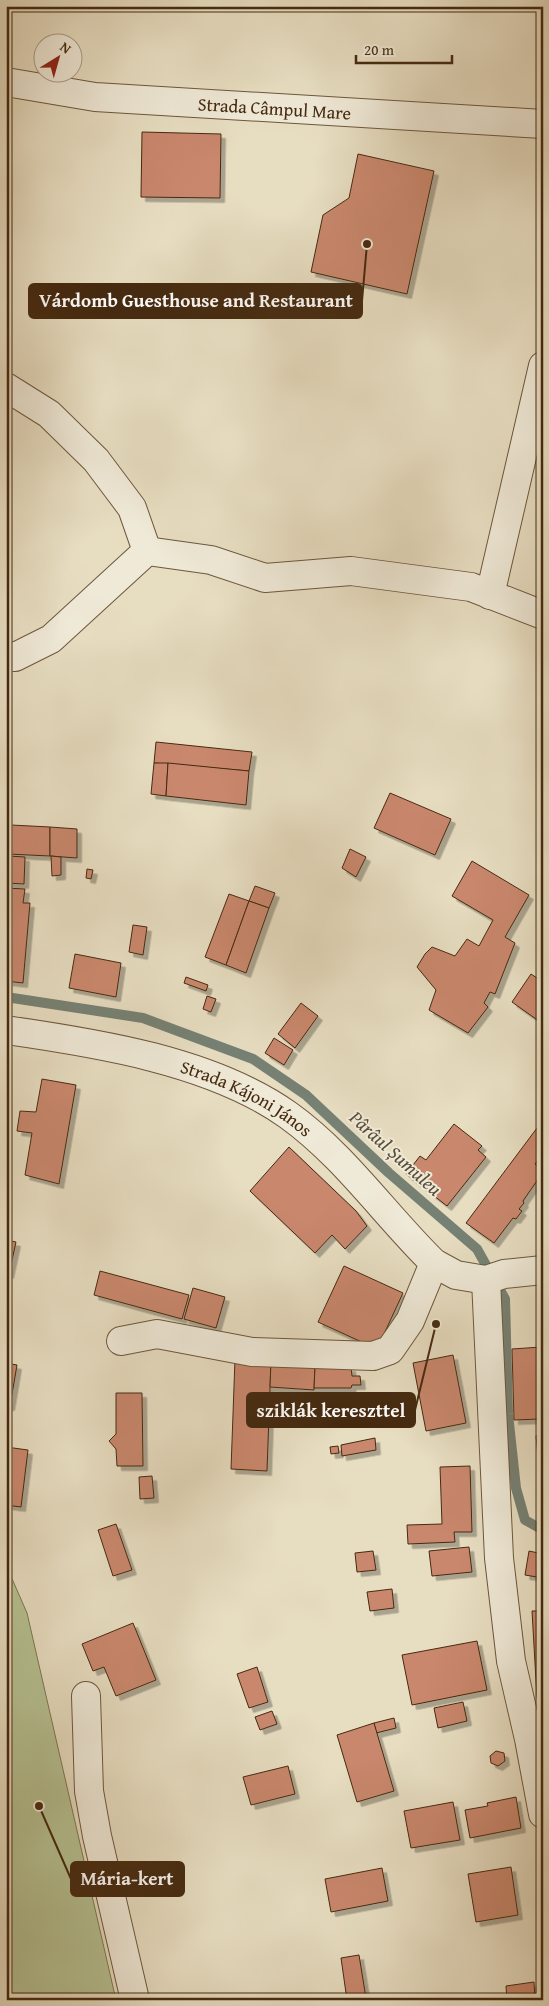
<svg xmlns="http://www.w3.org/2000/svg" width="549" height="2006" font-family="'Gentium Book Plus',serif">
	<defs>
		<filter id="shadow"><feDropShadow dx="4.5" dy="4.5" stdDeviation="0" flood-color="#0004"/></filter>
	</defs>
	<rect width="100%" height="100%" fill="#e7ddc1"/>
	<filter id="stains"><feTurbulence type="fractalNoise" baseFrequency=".004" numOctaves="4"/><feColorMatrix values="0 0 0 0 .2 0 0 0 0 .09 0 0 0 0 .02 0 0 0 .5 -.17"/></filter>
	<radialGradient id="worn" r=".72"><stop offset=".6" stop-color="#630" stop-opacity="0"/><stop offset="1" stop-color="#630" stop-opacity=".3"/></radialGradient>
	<!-- green -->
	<path fill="#b6c193" stroke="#7e7652" d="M 6,1565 L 27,1613 L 116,2000 L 6,2000 Z"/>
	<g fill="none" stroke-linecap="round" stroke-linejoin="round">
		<!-- stream -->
		<path stroke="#768174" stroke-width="10" d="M 6,997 L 143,1018 L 253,1059 L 306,1095 L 389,1173 L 477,1249 L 505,1299 L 508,1414 L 516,1488 L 525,1520 L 543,1530"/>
	</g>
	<!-- building -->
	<g fill="#c9876d" stroke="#452a10" filter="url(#shadow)">
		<path d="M 142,132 L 221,134 L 220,198 L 141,197 Z"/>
		<path d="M 358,154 L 434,171 L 407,294 L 311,272 L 323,215 L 349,198 Z"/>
		<path d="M 156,742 L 252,752 L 249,771 L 154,763 Z"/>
		<path d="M 154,763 L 168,763 L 166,796 L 151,794 Z"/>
		<path d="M 168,763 L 249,771 L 246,805 L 166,796 Z"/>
		<path d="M 390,793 L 451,819 L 435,855 L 374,828 Z"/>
		<path d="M 11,825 L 50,827 L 50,856 L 8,854 Z"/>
		<path d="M 50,827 L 77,829 L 77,858 L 50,856 Z"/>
		<path d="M 350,849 L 366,857 L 356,877 L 342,868 Z"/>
		<path d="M 8,856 L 25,857 L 24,884 L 7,883 Z"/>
		<path d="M 51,856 L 61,857 L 61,875 L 52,876 Z"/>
		<path d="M 472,861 L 529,895 L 505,937 L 515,943 L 495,994 L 490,992 L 484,1003 L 488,1007 L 468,1033 L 429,1010 L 436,990 L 417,967 L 425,954 L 432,947 L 455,956 L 467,939 L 479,946 L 493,920 L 452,896 Z"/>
		<path d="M 87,869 L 93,870 L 91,879 L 86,878 Z"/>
		<path d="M 255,886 L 275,893 L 269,908 L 249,901 Z"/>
		<path d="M 6,888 L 25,889 L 23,903 L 30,903 L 23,983 L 6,981 Z"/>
		<path d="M 229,894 L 249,901 L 226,965 L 205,957 Z"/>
		<path d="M 249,901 L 269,908 L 246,973 L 226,965 Z"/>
		<path d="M 133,925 L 147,927 L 143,955 L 129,952 Z"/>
		<path d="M 75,954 L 121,963 L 116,997 L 69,988 Z"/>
		<path d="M 531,974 L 543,982 L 543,1024 L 512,1002 Z"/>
		<path d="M 186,977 L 208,985 L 206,991 L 184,983 Z"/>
		<path d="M 207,996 L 216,999 L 211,1012 L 203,1009 Z"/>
		<path d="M 301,1003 L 318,1016 L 295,1048 L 278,1034 Z"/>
		<path d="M 274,1038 L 293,1050 L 284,1065 L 265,1053 Z"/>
		<path d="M 42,1079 L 76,1085 L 59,1184 L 25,1175 L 32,1133 L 17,1131 L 20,1111 L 36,1112 Z"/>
		<path d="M 543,1120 L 543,1154 L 535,1164 L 543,1172 L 523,1201 L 524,1203 L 519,1209 L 522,1211 L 516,1219 L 513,1218 L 494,1243 L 466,1223 Z"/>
		<path d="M 454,1124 L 482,1146 L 478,1150 L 486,1157 L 447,1206 L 406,1174 L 420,1156 L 426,1160 Z"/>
		<path d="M 289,1147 L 356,1211 L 367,1226 L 345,1249 L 332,1235 L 315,1253 L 250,1191 Z"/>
		<path d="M 6,1240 L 16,1242 L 9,1274 L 6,1273 Z"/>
		<path d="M 344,1266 L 403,1293 L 377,1349 L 318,1322 Z"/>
		<path d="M 100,1271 L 189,1295 L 182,1319 L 94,1295 Z"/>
		<path d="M 193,1288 L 225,1297 L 216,1328 L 184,1319 Z"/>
		<path d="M 541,1347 L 543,1400 L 539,1400 L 539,1419 L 514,1420 L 512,1349 Z"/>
		<path d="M 453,1355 L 466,1423 L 426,1431 L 413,1363 Z"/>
		<path d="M 235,1359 L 271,1361 L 267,1471 L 231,1469 Z"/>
		<path d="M 271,1361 L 315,1367 L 314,1390 L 270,1387 Z"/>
		<path d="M 6,1363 L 17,1365 L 10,1406 L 6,1406 Z"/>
		<path d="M 315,1367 L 351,1367 L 352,1376 L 360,1376 L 361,1385 L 352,1385 L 351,1388 L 314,1388 Z"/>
		<path d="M 116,1393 L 142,1393 L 143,1466 L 117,1466 L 116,1449 L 109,1441 L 116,1434 Z"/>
		<path d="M 543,1435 L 543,1468 L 539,1468 L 536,1436 Z"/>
		<path d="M 375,1438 L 376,1450 L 342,1456 L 341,1445 Z"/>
		<path d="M 338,1446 L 339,1453 L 331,1454 L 330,1447 Z"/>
		<path d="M 6,1447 L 28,1450 L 21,1507 L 6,1505 Z"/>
		<path d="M 470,1466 L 472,1532 L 454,1532 L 455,1542 L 408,1544 L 407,1525 L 442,1524 L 440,1467 Z"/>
		<path d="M 152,1476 L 154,1498 L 140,1499 L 139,1477 Z"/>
		<path d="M 116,1524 L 132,1570 L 113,1576 L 98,1530 Z"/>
		<path d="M 469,1547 L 472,1572 L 432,1576 L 429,1551 Z"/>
		<path d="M 373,1551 L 376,1570 L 357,1572 L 355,1553 Z"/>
		<path d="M 529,1551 L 543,1554 L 543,1578 L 525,1575 Z"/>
		<path d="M 392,1589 L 394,1608 L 370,1611 L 367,1592 Z"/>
		<path d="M 532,1611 L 543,1611 L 543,1698 L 537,1698 Z"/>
		<path d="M 133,1623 L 156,1680 L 116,1696 L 104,1667 L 93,1671 L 82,1644 Z"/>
		<path d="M 477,1641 L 487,1690 L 412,1705 L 402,1655 Z"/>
		<path d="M 257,1667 L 268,1702 L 249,1708 L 237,1674 Z"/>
		<path d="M 463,1702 L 467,1721 L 438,1728 L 434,1708 Z"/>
		<path d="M 272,1711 L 277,1724 L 260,1730 L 255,1717 Z"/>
		<path d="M 394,1718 L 396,1728 L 376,1733 L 374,1723 Z"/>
		<path d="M 374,1723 L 394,1791 L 357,1802 L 337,1735 Z"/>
		<path d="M 496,1751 L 504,1753 L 505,1761 L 498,1766 L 491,1763 L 490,1756 Z"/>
		<path d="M 288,1766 L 295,1794 L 251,1805 L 243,1777 Z"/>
		<path d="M 516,1797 L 521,1828 L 470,1838 L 465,1810 L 488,1806 L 487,1803 Z"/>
		<path d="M 453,1802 L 460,1840 L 411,1848 L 404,1811 Z"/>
		<path d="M 511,1867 L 518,1915 L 476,1922 L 468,1874 Z"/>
		<path d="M 382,1868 L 388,1901 L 331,1912 L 325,1879 Z"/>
		<path d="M 359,1955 L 366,1998 L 371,1997 L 371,2000 L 347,2000 L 341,1958 Z"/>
		<path d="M 534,1982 L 535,2000 L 507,2000 L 506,1986 Z"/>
	</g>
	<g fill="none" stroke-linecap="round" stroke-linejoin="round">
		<defs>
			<g id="minor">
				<path id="s1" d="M 6,82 L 95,97 L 543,124"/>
				<path d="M 6,387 L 49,414 L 96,460 L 132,508 L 147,551"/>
				<path d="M 490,595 L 543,366"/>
				<path d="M 6,656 L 15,657 L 51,639 L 147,551 L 211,560 L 265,578 L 351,571 L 471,587 L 543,615"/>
				<path id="s2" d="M 6,1030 C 97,1043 212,1061 288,1115 C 344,1155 385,1215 434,1263 L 456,1275 L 486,1280 L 504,1274 L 543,1270"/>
				<path d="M 486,1280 L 499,1558 L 511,1661 L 529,1739 L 543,1814"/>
				<path d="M 121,1341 L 157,1334 L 252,1352 L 373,1356 L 390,1350 L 410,1321 L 434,1263"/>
				<path d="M 86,1696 L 89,1791 L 97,1836 L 135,2000"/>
			</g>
		</defs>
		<!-- minor casing -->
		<use href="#minor" stroke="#6e573c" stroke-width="30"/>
		<!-- minor -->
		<use href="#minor" stroke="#efe9d7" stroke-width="28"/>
	</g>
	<g text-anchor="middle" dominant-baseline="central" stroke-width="4" stroke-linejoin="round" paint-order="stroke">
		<!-- street labels -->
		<g font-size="18" fill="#452a10" stroke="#efe9d7">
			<text stroke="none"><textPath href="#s1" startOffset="270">Strada Câmpul Mare</textPath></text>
			<text stroke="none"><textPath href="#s2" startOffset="252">Strada Kájoni János</textPath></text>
		</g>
		<!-- water labels -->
		<g font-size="19" font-style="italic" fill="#5a4e3a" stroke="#efe9d7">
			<text transform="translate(396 1153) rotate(42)">Pârâul Șumuleu</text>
		</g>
	</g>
	<!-- callouts -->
	<path fill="none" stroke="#452a10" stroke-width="2" d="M367 244L362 301M436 1324L415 1410M39 1806L71 1879"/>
	<g fill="#452a10" stroke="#efe9d7" stroke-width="2">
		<circle cx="367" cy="244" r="5"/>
		<circle cx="436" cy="1324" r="5"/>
		<circle cx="39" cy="1806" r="5"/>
	</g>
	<g fill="#452a10" stroke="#452a10" stroke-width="2">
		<rect x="29" y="284" width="333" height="34" rx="5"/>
		<rect x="247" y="1393" width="168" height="34" rx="5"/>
		<rect x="71" y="1862" width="113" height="34" rx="5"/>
	</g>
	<g font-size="19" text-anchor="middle" font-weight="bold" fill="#fff">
		<text x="196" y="307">Várdomb Guesthouse and Restaurant</text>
		<text x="331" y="1417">sziklák kereszttel</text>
		<text x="127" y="1885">Mária-kert</text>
	</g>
	<!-- margin -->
	<rect width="549" height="2006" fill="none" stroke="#e7ddc1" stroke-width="25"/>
	<rect x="8" y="8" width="534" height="1991" fill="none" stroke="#452a10" stroke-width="2.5"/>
	<rect x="12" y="12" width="524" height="1981" fill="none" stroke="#452a10"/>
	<!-- north arrow -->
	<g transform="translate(58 58) rotate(37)"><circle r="24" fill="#efe9d7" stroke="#ab9d87"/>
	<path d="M0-4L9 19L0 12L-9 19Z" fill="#8f2418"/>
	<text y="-8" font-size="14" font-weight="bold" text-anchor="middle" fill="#452a10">N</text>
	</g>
	<!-- scale -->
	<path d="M356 55v8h96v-8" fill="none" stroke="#452a10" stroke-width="2.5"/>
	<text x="364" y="55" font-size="15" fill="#452a10" stroke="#efe9d7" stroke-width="4" paint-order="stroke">20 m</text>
	<rect width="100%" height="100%" filter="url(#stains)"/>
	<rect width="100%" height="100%" fill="url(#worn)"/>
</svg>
